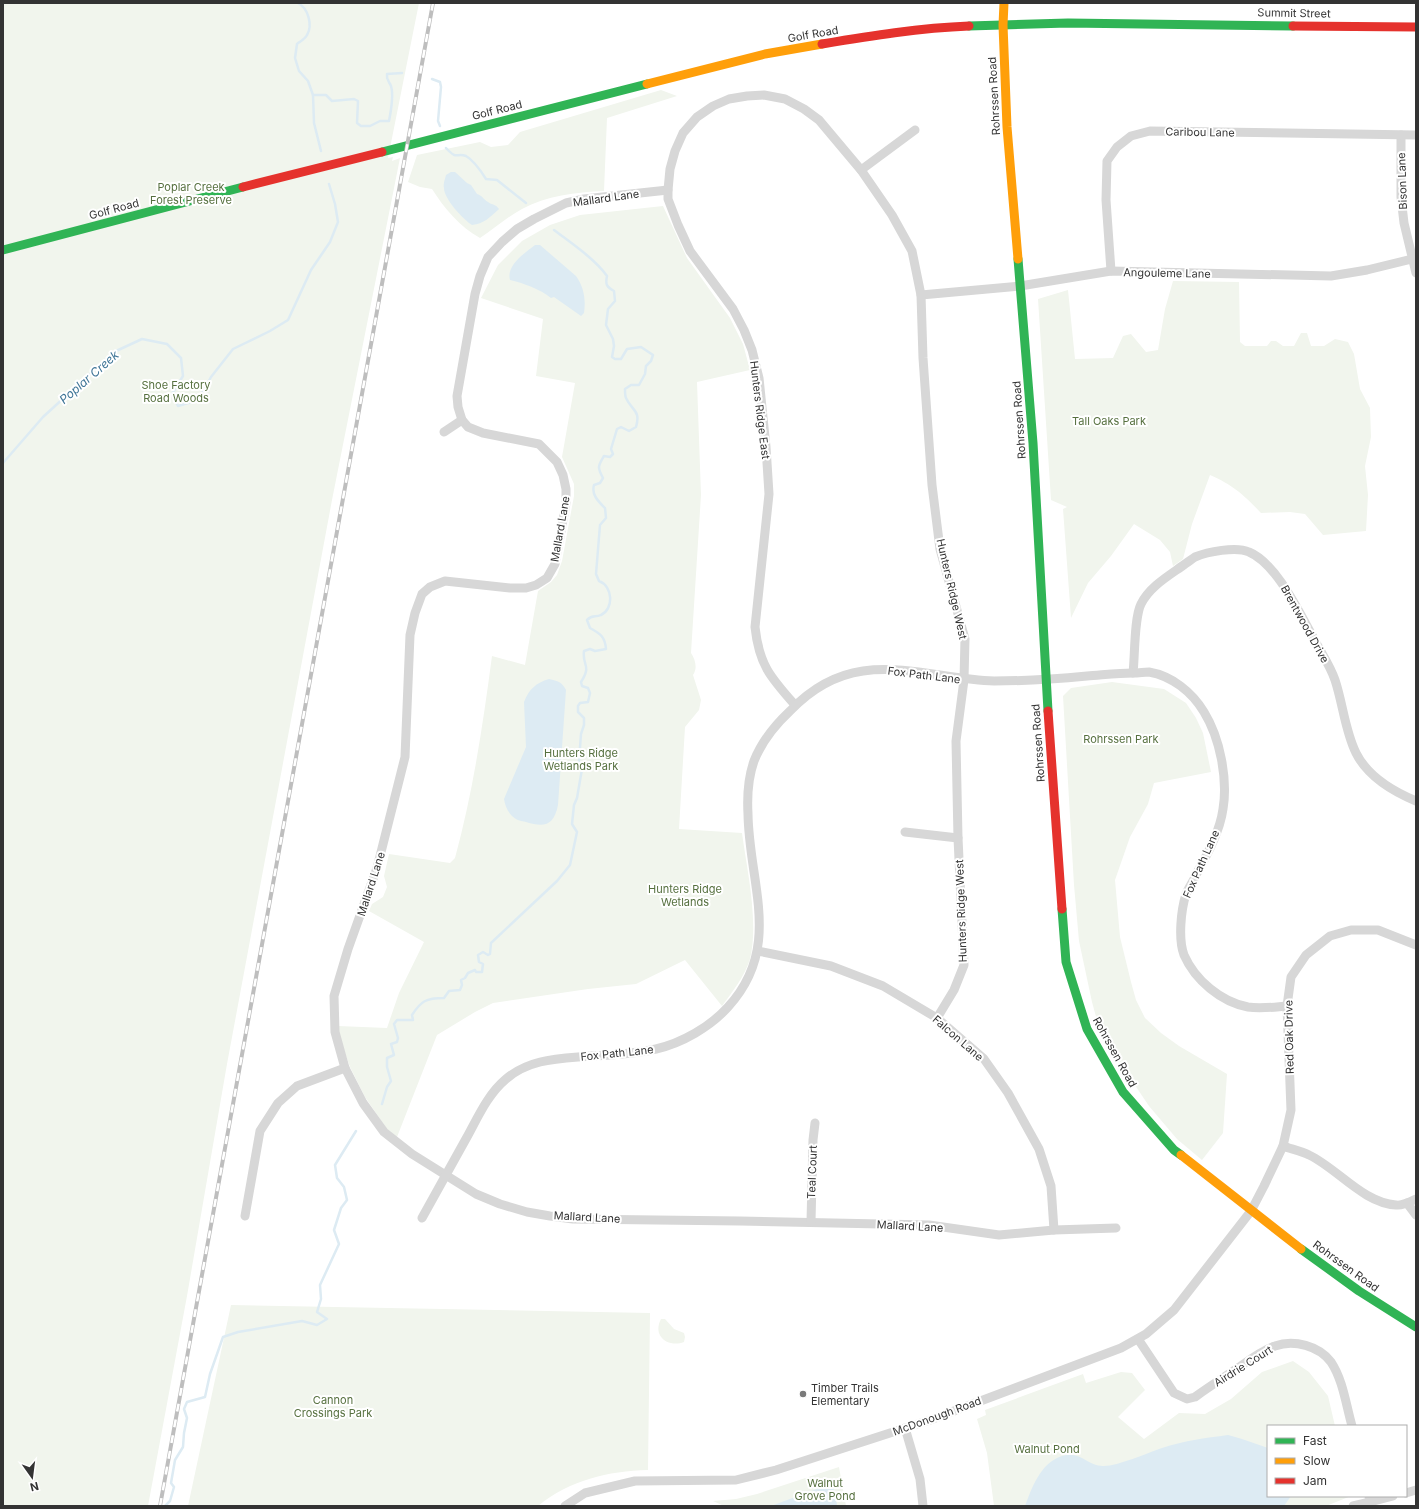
<svg xmlns="http://www.w3.org/2000/svg" width="1419" height="1509" font-family="Inter,sans-serif">
	<rect width="100%" height="100%" fill="#fff"/>
	<!-- green -->
	<g fill="#f1f5ed">
		<path d="M 3,3 L 419,3 L 388,158 L 393,157 L 392,161 L 400,158 L 332,500 L 227,1064 L 187,1296 L 148,1506 L 3,1506 Z"/>
		<path d="M 661,90 L 677,96 L 607,118 L 604,191 C 576,192 546,196 522,209 C 507,217 494,229 480,238 C 460,227 444,208 432,189 L 420,187 L 408,182 L 417,155 L 480,142 L 491,147 L 508,145 L 520,132 Z"/>
		<path d="M 663,206 L 687,258 L 730,318 L 743,344 L 750,370 L 697,382 L 701,495 L 691,653 C 695,659 698,668 693,675 L 701,700 L 699,710 L 685,727 L 679,829 L 742,833 C 747,870 759,922 750,959 C 745,976 732,992 722,1006 L 685,960 L 636,984 L 588,989 L 493,1003 L 475,1012 L 437,1035 L 397,1137 L 387,1129 L 365,1097 L 350,1067 L 338,1033 L 338,1026 L 387,1028 L 399,993 L 424,942 L 369,911 L 372,904 L 383,897 L 387,887 L 384,876 L 389,854 L 450,863 L 455,858 C 473,792 483,724 492,656 L 525,665 L 538,591 L 551,582 L 557,575 L 562,561 L 574,496 L 574,484 L 562,457 L 575,383 L 536,376 L 543,319 L 481,298 L 498,265 L 522,241 L 550,225 L 580,215 Z"/>
		<path d="M 1173,281 L 1239,282 L 1240,342 L 1245,346 L 1267,346 L 1271,341 L 1276,341 L 1283,346 L 1294,346 L 1301,333 L 1307,333 L 1311,346 L 1324,346 L 1335,339 L 1348,342 L 1354,354 L 1360,389 L 1370,408 L 1371,437 L 1365,466 L 1368,495 L 1366,531 L 1323,535 L 1305,514 L 1290,512 L 1261,513 C 1244,495 1233,485 1210,475 L 1192,524 L 1183,559 L 1173,566 L 1170,552 L 1160,540 L 1134,524 L 1111,556 L 1088,583 L 1071,618 L 1063,509 L 1067,507 L 1051,500 L 1038,299 L 1068,290 L 1075,359 L 1113,358 L 1123,336 L 1131,334 L 1146,352 L 1158,350 L 1165,309 Z"/>
		<path d="M 1112,682 L 1164,689 L 1186,703 L 1196,718 L 1203,733 L 1211,772 L 1154,783 L 1148,804 L 1130,837 L 1115,880 L 1120,937 L 1131,982 L 1136,1000 L 1145,1018 L 1161,1033 L 1179,1046 L 1227,1074 L 1223,1133 L 1202,1160 L 1177,1139 L 1149,1106 L 1120,1063 L 1098,1024 L 1092,1002 L 1079,941 L 1074,885 L 1063,696 L 1071,688 Z"/>
		<path d="M 231,1305 L 650,1313 L 648,1470 C 608,1471 570,1480 538,1506 L 188,1506 Z"/>
		<path d="M 661,1319 L 665,1319 L 674,1329 L 684,1333 L 685,1337 L 684,1342 C 668,1348 652,1336 661,1319 Z"/>
		<path d="M 1293,1361 L 1309,1372 L 1328,1396 L 1335,1426 L 1268,1426 L 1268,1496 L 1351,1496 L 1326,1506 L 994,1506 L 987,1453 L 977,1419 L 986,1415 L 985,1410 L 1083,1374 L 1086,1383 L 1121,1372 L 1132,1373 L 1145,1390 L 1118,1417 L 1144,1439 L 1179,1413 L 1205,1414 L 1231,1399 L 1262,1372 Z"/>
		<path d="M 839,1467 L 846,1506 L 724,1506 L 713,1501 L 736,1499 L 757,1494 Z"/>
	</g>
	<!-- water -->
	<g fill="#ddebf3">
		<path d="M 451,172 L 455,172 L 467,183 L 471,185 L 477,194 C 483,196 483,199 488,202 C 492,205 496,204 499,209 C 490,217 484,224 472,225 C 463,219 444,199 444,188 C 443,184 445,179 446,175 Z"/>
		<path d="M 535,245 L 540,245 L 576,276 C 584,287 586,300 584,313 L 581,316 L 554,297 L 551,298 C 540,289 523,283 510,280 C 506,265 525,253 535,245 Z"/>
		<path d="M 549,679 C 558,681 562,682 566,690 L 558,805 C 554,825 545,828 526,822 C 521,821 516,820 512,816 C 507,811 505,805 504,799 L 526,747 L 524,702 C 529,689 536,683 549,679 Z"/>
		<path d="M 1228,1435 L 1242,1439 L 1268,1448 L 1268,1496 L 1291,1496 L 1284,1506 L 1025,1506 C 1032,1488 1040,1463 1062,1456 C 1081,1450 1088,1467 1104,1466 C 1118,1466 1147,1453 1162,1448 C 1183,1441 1205,1438 1228,1435 Z"/>
		<path d="M 825,1486 L 833,1487 L 836,1497 L 837,1506 L 771,1506 Z"/>
	</g>
	<g fill="none" stroke-linecap="round" stroke-linejoin="round">
		<!-- stream -->
		<g stroke="#ddebf3" stroke-width="2.5">
			<path d="M 298,3 C 308,8 313,25 307,35 C 305,39 301,41 297,44 L 295,58 L 299,71 L 308,81 L 313,95 L 314,123 L 321,151"/>
			<path d="M 432,79 L 440,82 L 441,87 L 438,121 L 440,126"/>
			<path d="M 313,95 L 326,95 L 332,101 L 354,99 L 358,101 L 357,123 L 361,126 L 370,126 L 380,121 L 389,121 C 391,111 394,96 391,86 C 389,81 386,80 387,74 L 402,73"/>
			<path d="M 446,148 C 458,161 456,152 466,156 C 473,160 481,171 486,179 L 497,180 L 526,203"/>
			<path d="M 3,463 L 43,417 L 114,352 L 142,339 L 167,344 L 181,358 L 183,376 L 172,394 L 178,406 L 198,400 L 211,377 L 233,349 L 270,331 L 288,320 L 311,270 L 330,242 L 338,222 L 335,204 L 329,184"/>
			<path d="M 382,1104 L 387,1087 L 391,1081 L 387,1067 L 387,1058 L 394,1055 L 391,1044 L 397,1042 L 398,1038 L 394,1024 L 397,1020 L 413,1020 L 412,1015 C 421,1001 426,998 444,998 L 449,991 L 460,990 L 462,985 L 461,980 L 465,978 L 468,973 L 475,970 L 476,972 L 482,972 L 483,964 L 479,962 L 478,955 L 483,952 L 488,955 L 490,954 L 491,943 L 557,881 L 570,865 L 577,832 L 572,824 L 574,805 L 577,798 L 582,769 L 579,761 L 581,734 L 584,725 L 584,718 L 578,712 L 578,706 L 580,703 L 588,702 L 590,693 L 588,688 L 582,686 L 581,682 C 592,665 582,666 584,651 L 590,649 L 595,651 L 606,649 C 605,637 601,634 590,628 L 587,620 C 593,614 595,618 601,615 C 614,609 613,586 599,581 L 596,574 L 600,525 L 606,518 L 605,508 C 599,502 591,495 594,485 L 600,483 L 603,478 C 597,467 598,466 604,456 L 610,457 L 613,454 L 611,449 L 617,429 L 621,427 L 629,431 L 636,427 C 641,410 632,411 626,398 C 625,396 625,392 625,389 L 631,385 L 639,385 L 645,374 L 646,366 L 651,361 L 653,355 L 641,347 L 627,349 L 621,359 L 615,359 L 612,357 L 614,346 L 613,339 L 606,325 L 608,309 L 615,301 L 614,291 C 607,287 605,285 607,276 C 595,259 571,243 554,230"/>
			<path d="M 165,1506 L 170,1501 L 174,1487 L 171,1483 L 175,1460 L 183,1447 L 184,1433 L 187,1418 L 184,1409 L 187,1402 L 205,1397 L 210,1374 L 223,1337 L 238,1332 L 302,1321 L 317,1325 L 327,1319 L 317,1312 L 321,1299 L 320,1285 L 339,1244 L 334,1230 L 341,1208 L 347,1200 L 344,1187 L 337,1178 L 335,1165 L 356,1131"/>
		</g>
		<!-- street -->
		<g stroke="#d7d7d7" stroke-width="9">
			<path d="M 1401,135 L 1401,197 L 1404,223 L 1416,273"/>
			<path d="M 861,170 L 915,130"/>
			<path d="M 668,190 L 584,199 L 566,203 L 534,219 L 517,229 L 502,242 L 488,257 L 480,276 L 475,294 L 457,396 L 458,407 L 462,420 L 468,427 L 483,433 L 539,444 L 557,462 L 563,475 L 566,489 L 566,503 L 555,564 L 547,578 L 536,585 L 526,588 L 510,588 L 445,581 L 430,587 L 422,594 L 415,613 L 410,635 L 405,757 L 377,868 L 348,949 L 334,996 L 335,1032 L 345,1068 L 363,1103 L 384,1132 L 412,1154 L 476,1194 L 500,1204 L 527,1212 L 550,1216 L 573,1219 L 740,1221 L 929,1225 L 999,1235 L 1054,1230 L 1116,1228"/>
			<path d="M 1111,271 L 1106,200 L 1107,161 L 1117,147 L 1131,136 L 1150,131 L 1416,135"/>
			<path d="M 921,295 L 1020,286 L 1111,271 L 1331,276 L 1367,270 L 1412,259"/>
			<path d="M 444,432 L 462,420"/>
			<path d="M 1133,673 C 1135,656 1134,618 1141,604 C 1150,586 1170,575 1185,564 C 1188,562 1192,559 1195,557 C 1207,552 1236,546 1249,552 C 1276,563 1299,612 1313,637 C 1320,651 1330,665 1335,680 C 1343,704 1345,731 1356,753 C 1368,777 1392,791 1416,801"/>
			<path d="M 795,705 C 771,678 759,665 755,627 L 769,494 L 766,447 L 759,378 L 752,350 L 744,330 L 733,309 L 690,251 L 678,225 L 668,199 L 668,190 L 670,169 L 675,151 L 683,133 L 697,117 L 713,106 L 729,99 L 747,96 L 764,95 L 785,99 L 804,109 L 819,120 L 861,170 L 892,215 L 912,251 L 921,295 L 923,358 L 932,485 L 940,549 L 965,639 L 964,680 L 956,741 L 958,838 L 964,965 L 954,990 L 937,1018"/>
			<path d="M 905,832 L 958,838"/>
			<path d="M 758,951 L 831,966 L 883,986 L 937,1018 L 984,1059 L 1008,1093 L 1039,1149 L 1051,1186 L 1054,1230"/>
			<path d="M 1283,1146 C 1291,1149 1301,1151 1309,1155 C 1337,1168 1363,1203 1396,1205 C 1403,1206 1410,1202 1416,1199"/>
			<path d="M 1407,1203 L 1416,1215"/>
			<path d="M 245,1216 L 260,1131 L 278,1103 L 297,1086 L 345,1068"/>
			<path d="M 422,1218 C 437,1191 452,1164 467,1137 C 478,1117 488,1094 506,1079 C 527,1061 552,1059 578,1057 C 604,1055 631,1055 656,1049 C 682,1043 710,1027 728,1007 C 783,947 749,884 748,814 C 747,796 748,778 754,761 C 762,741 775,725 790,711 C 810,690 835,675 863,671 C 907,665 950,680 994,681 C 1025,681 1056,679 1087,676 C 1102,675 1118,673 1133,673 C 1139,673 1144,672 1149,672 C 1172,676 1192,692 1204,712 C 1220,738 1228,779 1223,809 C 1220,831 1208,853 1197,873 C 1194,880 1189,887 1186,894 C 1181,910 1178,939 1184,955 C 1195,980 1221,1002 1248,1007 C 1261,1009 1274,1007 1287,1006"/>
			<path d="M 811,1222 L 813,1140 L 815,1123"/>
			<path d="M 1138,1339 L 1174,1393 L 1187,1399 L 1195,1397 C 1210,1386 1226,1376 1241,1366 C 1252,1358 1263,1350 1275,1346 C 1294,1339 1319,1346 1331,1362 C 1343,1380 1346,1405 1352,1426"/>
			<path d="M 905,1428 L 920,1479 L 923,1506"/>
			<path d="M 1406,1493 L 1416,1490"/>
			<path d="M 1369,1496 L 1370,1502 L 1393,1496"/>
			<path d="M 565,1506 L 585,1493 L 635,1481 L 736,1480 L 776,1470 L 930,1420 L 1121,1348 L 1146,1334 L 1174,1310 L 1251,1211 L 1264,1186 L 1283,1146 L 1291,1110 L 1287,1006 L 1291,977 L 1306,955 L 1330,936 L 1351,930 L 1378,930 L 1416,945"/>
			<path d="M 1353,1506 L 1370,1502"/>
		</g>
		<!-- fast -->
		<g stroke="#30b455" stroke-width="9">
			<path d="M 969,26 L 1068,23 L 1293,26"/>
			<path d="M 382,152 L 647,84"/>
			<path d="M 3,250 L 243,187"/>
			<path d="M 1018,259 L 1033,443 L 1048,711"/>
			<path d="M 1062,909 L 1066,962 L 1087,1029 L 1123,1092 L 1174,1150 L 1181,1155"/>
			<path d="M 1301,1249 L 1359,1291 L 1416,1327"/>
		</g>
		<!-- slow -->
		<g stroke="#ff9f0a" stroke-width="9">
			<path d="M 1004,3 L 1003,25 L 1007,127 L 1018,259"/>
			<path d="M 647,84 L 765,54 L 822,44"/>
			<path d="M 1181,1155 L 1301,1249"/>
		</g>
		<!-- jam -->
		<g stroke="#e5322d" stroke-width="9">
			<path d="M 1293,26 L 1416,27"/>
			<path d="M 822,44 C 870,36 919,28 969,26"/>
			<path d="M 243,187 L 382,152"/>
			<path d="M 1048,711 L 1062,909"/>
		</g>
		<defs>
			<path id="rail" d="M 160,1506 L 433,3"/>
		</defs>
		<!-- rail casing -->
		<use href="#rail" stroke="#bebebe" stroke-width="4"/>
		<!-- rail -->
		<use href="#rail" stroke="#fff" stroke-width="2.5" stroke-dasharray="8" stroke-linecap="butt"/>
	</g>
	<!-- markers -->
	<circle fill="#7a7a7a" stroke="#fff" stroke-width="1.5" cx="803" cy="1394" r="4"/>
	<g text-anchor="middle" dominant-baseline="central" stroke-width="4" stroke-linejoin="round" paint-order="stroke">
		<!-- street labels -->
		<g font-size="11" fill="#333" stroke="#fff">
			<text transform="translate(1294 13) rotate(1)">Summit Street</text>
			<text transform="translate(813 34) rotate(-10)">Golf Road</text>
			<text transform="translate(994 96) rotate(-93)">Rohrssen Road</text>
			<text transform="translate(497 110) rotate(-14)">Golf Road</text>
			<text transform="translate(1200 132) rotate(1)">Caribou Lane</text>
			<text transform="translate(1402 181) rotate(-92)">Bison Lane</text>
			<text transform="translate(606 198) rotate(-8)">Mallard Lane</text>
			<text transform="translate(114 209) rotate(-15)">Golf Road</text>
			<text transform="translate(1167 273) rotate(1)">Angouleme Lane</text>
			<text transform="translate(760 410) rotate(83)">Hunters Ridge East</text>
			<text transform="translate(1019 420) rotate(-94)">Rohrssen Road</text>
			<text transform="translate(560 529) rotate(-80)">Mallard Lane</text>
			<text transform="translate(952 589) rotate(77)">Hunters Ridge West</text>
			<text transform="translate(1305 624) rotate(61)">Brentwood Drive</text>
			<text transform="translate(924 675) rotate(7)">Fox Path Lane</text>
			<text transform="translate(1038 743) rotate(-94)">Rohrssen Road</text>
			<text transform="translate(1201 864) rotate(-66)">Fox Path Lane</text>
			<text transform="translate(371 884) rotate(-72)">Mallard Lane</text>
			<text transform="translate(961 911) rotate(-92)">Hunters Ridge West</text>
			<text transform="translate(1289 1037) rotate(-91)">Red Oak Drive</text>
			<text transform="translate(958 1038) rotate(41)">Falcon Lane</text>
			<text transform="translate(1115 1052) rotate(61)">Rohrssen Road</text>
			<text transform="translate(617 1053) rotate(-6)">Fox Path Lane</text>
			<text transform="translate(812 1172) rotate(-88)">Teal Court</text>
			<text transform="translate(587 1217) rotate(3)">Mallard Lane</text>
			<text transform="translate(910 1226) rotate(3)">Mallard Lane</text>
			<text transform="translate(1346 1266) rotate(36)">Rohrssen Road</text>
			<text transform="translate(1243 1366) rotate(-32)">Airdrie Court</text>
			<text transform="translate(937 1416) rotate(-20)">McDonough Road</text>
		</g>
		<!-- park labels -->
		<g font-size="11" fill="#56703f" stroke="#fff">
			<text x="191" y="187">Poplar Creek<tspan x="191" dy="13">Forest Preserve</tspan></text>
			<text x="176" y="385">Shoe Factory<tspan x="176" dy="13">Road Woods</tspan></text>
			<text x="1109" y="421">Tall Oaks Park</text>
			<text x="1121" y="739">Rohrssen Park</text>
			<text x="581" y="753">Hunters Ridge<tspan x="581" dy="13">Wetlands Park</tspan></text>
			<text x="685" y="889">Hunters Ridge<tspan x="685" dy="13">Wetlands</tspan></text>
			<text x="333" y="1400">Cannon<tspan x="333" dy="13">Crossings Park</tspan></text>
			<text x="1047" y="1449">Walnut Pond</text>
			<text x="825" y="1483">Walnut<tspan x="825" dy="13">Grove Pond</tspan></text>
		</g>
		<!-- poi labels -->
		<g font-size="11" fill="#333" stroke="#fff" text-anchor="start">
			<text x="811" y="1388">Timber Trails<tspan x="811" dy="13">Elementary</tspan></text>
		</g>
		<!-- water labels -->
		<g font-size="12" font-style="italic" fill="#3f7597" stroke="#fff">
			<text transform="translate(89 377) rotate(-41)">Poplar Creek</text>
		</g>
	</g>
	<!-- border -->
	<rect width="1419" height="1509" fill="none" stroke="#333333" stroke-width="8"/>
	<!-- legend -->
	<rect x="1267" y="1425" width="140" height="72" fill="#ffffff" stroke="#adadad"/>
	<rect x="1275" y="1438" width="20" height="6" fill="#30b455" stroke="#adadad"/>
	<text x="1303" y="1445" font-size="12" fill="#333333">Fast</text>
	<rect x="1275" y="1458" width="20" height="6" fill="#ff9f0a" stroke="#adadad"/>
	<text x="1303" y="1465" font-size="12" fill="#333333">Slow</text>
	<rect x="1275" y="1478" width="20" height="6" fill="#e5322d" stroke="#adadad"/>
	<text x="1303" y="1485" font-size="12" fill="#333333">Jam</text>
	<!-- north arrow -->
	<g transform="translate(32 1477) rotate(166)" stroke="#ffffff" stroke-width="3" paint-order="stroke">
	<path d="M0-3L7 15L0 10L-7 15Z" fill="#333333"/>
	<text y="-6" font-size="11" font-weight="bold" text-anchor="middle" fill="#333333">N</text>
	</g>
</svg>
